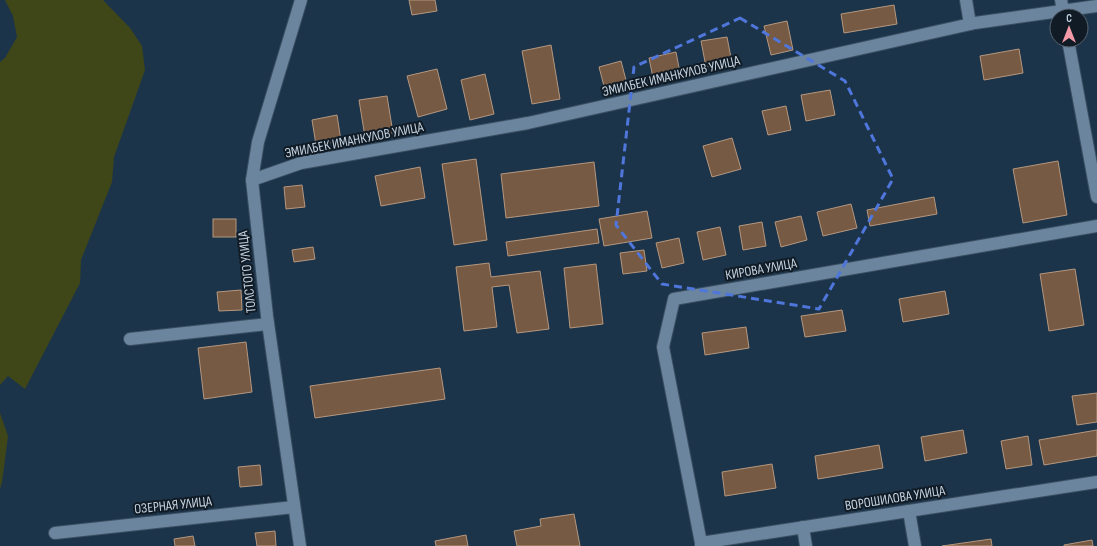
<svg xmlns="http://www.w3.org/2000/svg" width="1097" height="546" font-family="'Sofia Sans Condensed',sans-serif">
	<rect width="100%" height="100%" fill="#1c344a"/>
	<!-- green -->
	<g fill="#3f4718">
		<path d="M 5,0 L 103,0 L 130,28 L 142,46 L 145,70 L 114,157 L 112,182 L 81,260 L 80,283 L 25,389 L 8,376 L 0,385 L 0,62 L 5,58 L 17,37 L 13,16 Z"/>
		<path d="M 0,413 L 8,436 L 2,482 L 0,489 Z"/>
	</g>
	<!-- building -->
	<g fill="#765a43" stroke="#b5977f">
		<path d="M 409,0 L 435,0 L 437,11 L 412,15 Z"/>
		<path d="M 894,5 L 897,24 L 844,33 L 841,14 Z"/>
		<path d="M 787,21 L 793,50 L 771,55 L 764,26 Z"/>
		<path d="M 727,37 L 732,63 L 706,67 L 701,41 Z"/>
		<path d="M 551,45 L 560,99 L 532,104 L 522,51 Z"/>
		<path d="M 1019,49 L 1023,73 L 984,80 L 980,56 Z"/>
		<path d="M 676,52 L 680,73 L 653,78 L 649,58 Z"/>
		<path d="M 621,61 L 627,84 L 605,90 L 599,67 Z"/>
		<path d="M 437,69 L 447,109 L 418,117 L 407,76 Z"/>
		<path d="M 485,74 L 494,114 L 470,120 L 461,80 Z"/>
		<path d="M 830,90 L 835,115 L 806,121 L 801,95 Z"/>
		<path d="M 387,96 L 393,133 L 365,137 L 359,100 Z"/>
		<path d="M 786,106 L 791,130 L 768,135 L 762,111 Z"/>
		<path d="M 337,115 L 341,141 L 316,145 L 312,120 Z"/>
		<path d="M 732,138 L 741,169 L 712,177 L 703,146 Z"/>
		<path d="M 476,159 L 487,240 L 454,245 L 442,164 Z"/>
		<path d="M 1058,161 L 1067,215 L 1023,223 L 1013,169 Z"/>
		<path d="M 594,162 L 599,206 L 506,218 L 501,174 Z"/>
		<path d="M 420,167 L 425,198 L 381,206 L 375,176 Z"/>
		<path d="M 302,185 L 305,207 L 286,209 L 284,187 Z"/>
		<path d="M 934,197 L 937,214 L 870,226 L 867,210 Z"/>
		<path d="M 851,204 L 857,228 L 823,236 L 817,212 Z"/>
		<path d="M 647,211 L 652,238 L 604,246 L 599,219 Z"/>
		<path d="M 801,216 L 807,240 L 781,247 L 775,222 Z"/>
		<rect x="213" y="219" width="23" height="18"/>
		<path d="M 762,222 L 766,246 L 743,250 L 739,226 Z"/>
		<path d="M 720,227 L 726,255 L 703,260 L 697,232 Z"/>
		<path d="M 597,229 L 599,243 L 508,256 L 506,242 Z"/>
		<path d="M 679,238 L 684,263 L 662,268 L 656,243 Z"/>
		<path d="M 313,247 L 315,259 L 294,262 L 292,250 Z"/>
		<path d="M 644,250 L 647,271 L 623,274 L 620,253 Z"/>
		<path d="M 489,263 L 491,277 L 540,271 L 549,329 L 517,333 L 509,285 L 492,287 L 497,327 L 464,331 L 456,267 Z"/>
		<path d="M 596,264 L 603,324 L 570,328 L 564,268 Z"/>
		<path d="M 1075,269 L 1084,325 L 1049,331 L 1040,274 Z"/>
		<path d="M 241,290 L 242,310 L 219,311 L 217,292 Z"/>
		<path d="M 945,291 L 949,314 L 903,322 L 899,299 Z"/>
		<path d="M 842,310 L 846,331 L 805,337 L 801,316 Z"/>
		<path d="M 746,327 L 749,348 L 705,355 L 702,333 Z"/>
		<path d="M 246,342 L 252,392 L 204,399 L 198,348 Z"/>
		<path d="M 440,368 L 445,399 L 315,418 L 310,386 Z"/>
		<path d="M 1097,393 L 1097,422 L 1077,425 L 1072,396 Z"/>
		<path d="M 963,430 L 967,453 L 925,461 L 921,437 Z"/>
		<path d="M 1097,430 L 1097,456 L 1044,465 L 1039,440 Z"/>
		<path d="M 1028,436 L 1032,465 L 1006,469 L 1001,441 Z"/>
		<path d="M 879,445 L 883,468 L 818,479 L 815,456 Z"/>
		<path d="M 772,464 L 776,488 L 725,496 L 722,472 Z"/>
		<path d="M 260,465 L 262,485 L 240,487 L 238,467 Z"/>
		<path d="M 574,514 L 580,546 L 517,546 L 514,531 L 541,526 L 540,519 Z"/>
		<path d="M 275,531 L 276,546 L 257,546 L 255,533 Z"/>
		<path d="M 466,535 L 468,546 L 436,546 L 435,541 Z"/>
		<path d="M 193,536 L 195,546 L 175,546 L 174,539 Z"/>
		<path d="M 991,539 L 992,546 L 942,546 Z"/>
		<path d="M 1092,540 L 1093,546 L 1064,546 L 1064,545 Z"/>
	</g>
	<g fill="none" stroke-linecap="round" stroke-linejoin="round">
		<defs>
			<g id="minor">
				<path d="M 966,0 L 970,24"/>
				<path d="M 1061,0 L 1064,16"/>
				<path d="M 1068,40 L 1097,197"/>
				<path d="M 252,180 L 301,163 L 528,123 L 975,23 L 1097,6"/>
				<path d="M 130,339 L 268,324"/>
				<path d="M 909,511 L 915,546"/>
				<path d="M 803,527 L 806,546"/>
				<path d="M 55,533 L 294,507"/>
				<path d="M 701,543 L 663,347 L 674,299 L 1097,226"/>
				<path d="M 300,546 L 267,316 L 252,180 L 258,142 L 301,0"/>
				<path d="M 701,546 L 701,543 L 1097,482"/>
			</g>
		</defs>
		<!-- minor casing -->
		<use href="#minor" stroke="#3a4f61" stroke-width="14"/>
		<!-- minor -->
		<use href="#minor" stroke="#6b859f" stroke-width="12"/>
	</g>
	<!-- marked area -->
	<path fill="none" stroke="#4f76db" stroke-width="3" stroke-dasharray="8 5" stroke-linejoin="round" d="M 740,18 L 845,81 L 893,179 L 819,309 L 662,284 L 616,225 L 634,67 Z"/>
	<g text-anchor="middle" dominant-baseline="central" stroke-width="4" stroke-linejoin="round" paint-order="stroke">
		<!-- street labels -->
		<g font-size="14" fill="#c5d3e1" stroke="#101b25">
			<text transform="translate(671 76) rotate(-13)">ЭМИЛБЕК ИМАНКУЛОВ УЛИЦА</text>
			<text transform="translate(354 140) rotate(-11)">ЭМИЛБЕК ИМАНКУЛОВ УЛИЦА</text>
			<text transform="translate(761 269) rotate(-10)">КИРОВА УЛИЦА</text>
			<text transform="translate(247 272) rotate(-96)">ТОЛСТОГО УЛИЦА</text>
			<text transform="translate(895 498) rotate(-9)">ВОРОШИЛОВА УЛИЦА</text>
			<text transform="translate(173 505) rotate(-6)">ОЗЕРНАЯ УЛИЦА</text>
		</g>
	</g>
	<!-- north arrow -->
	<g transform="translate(1069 28)"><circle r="19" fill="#101b25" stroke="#586570"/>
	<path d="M0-3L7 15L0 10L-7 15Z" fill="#f39aa9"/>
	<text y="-6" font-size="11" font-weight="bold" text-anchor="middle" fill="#c5d3e1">С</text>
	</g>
</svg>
